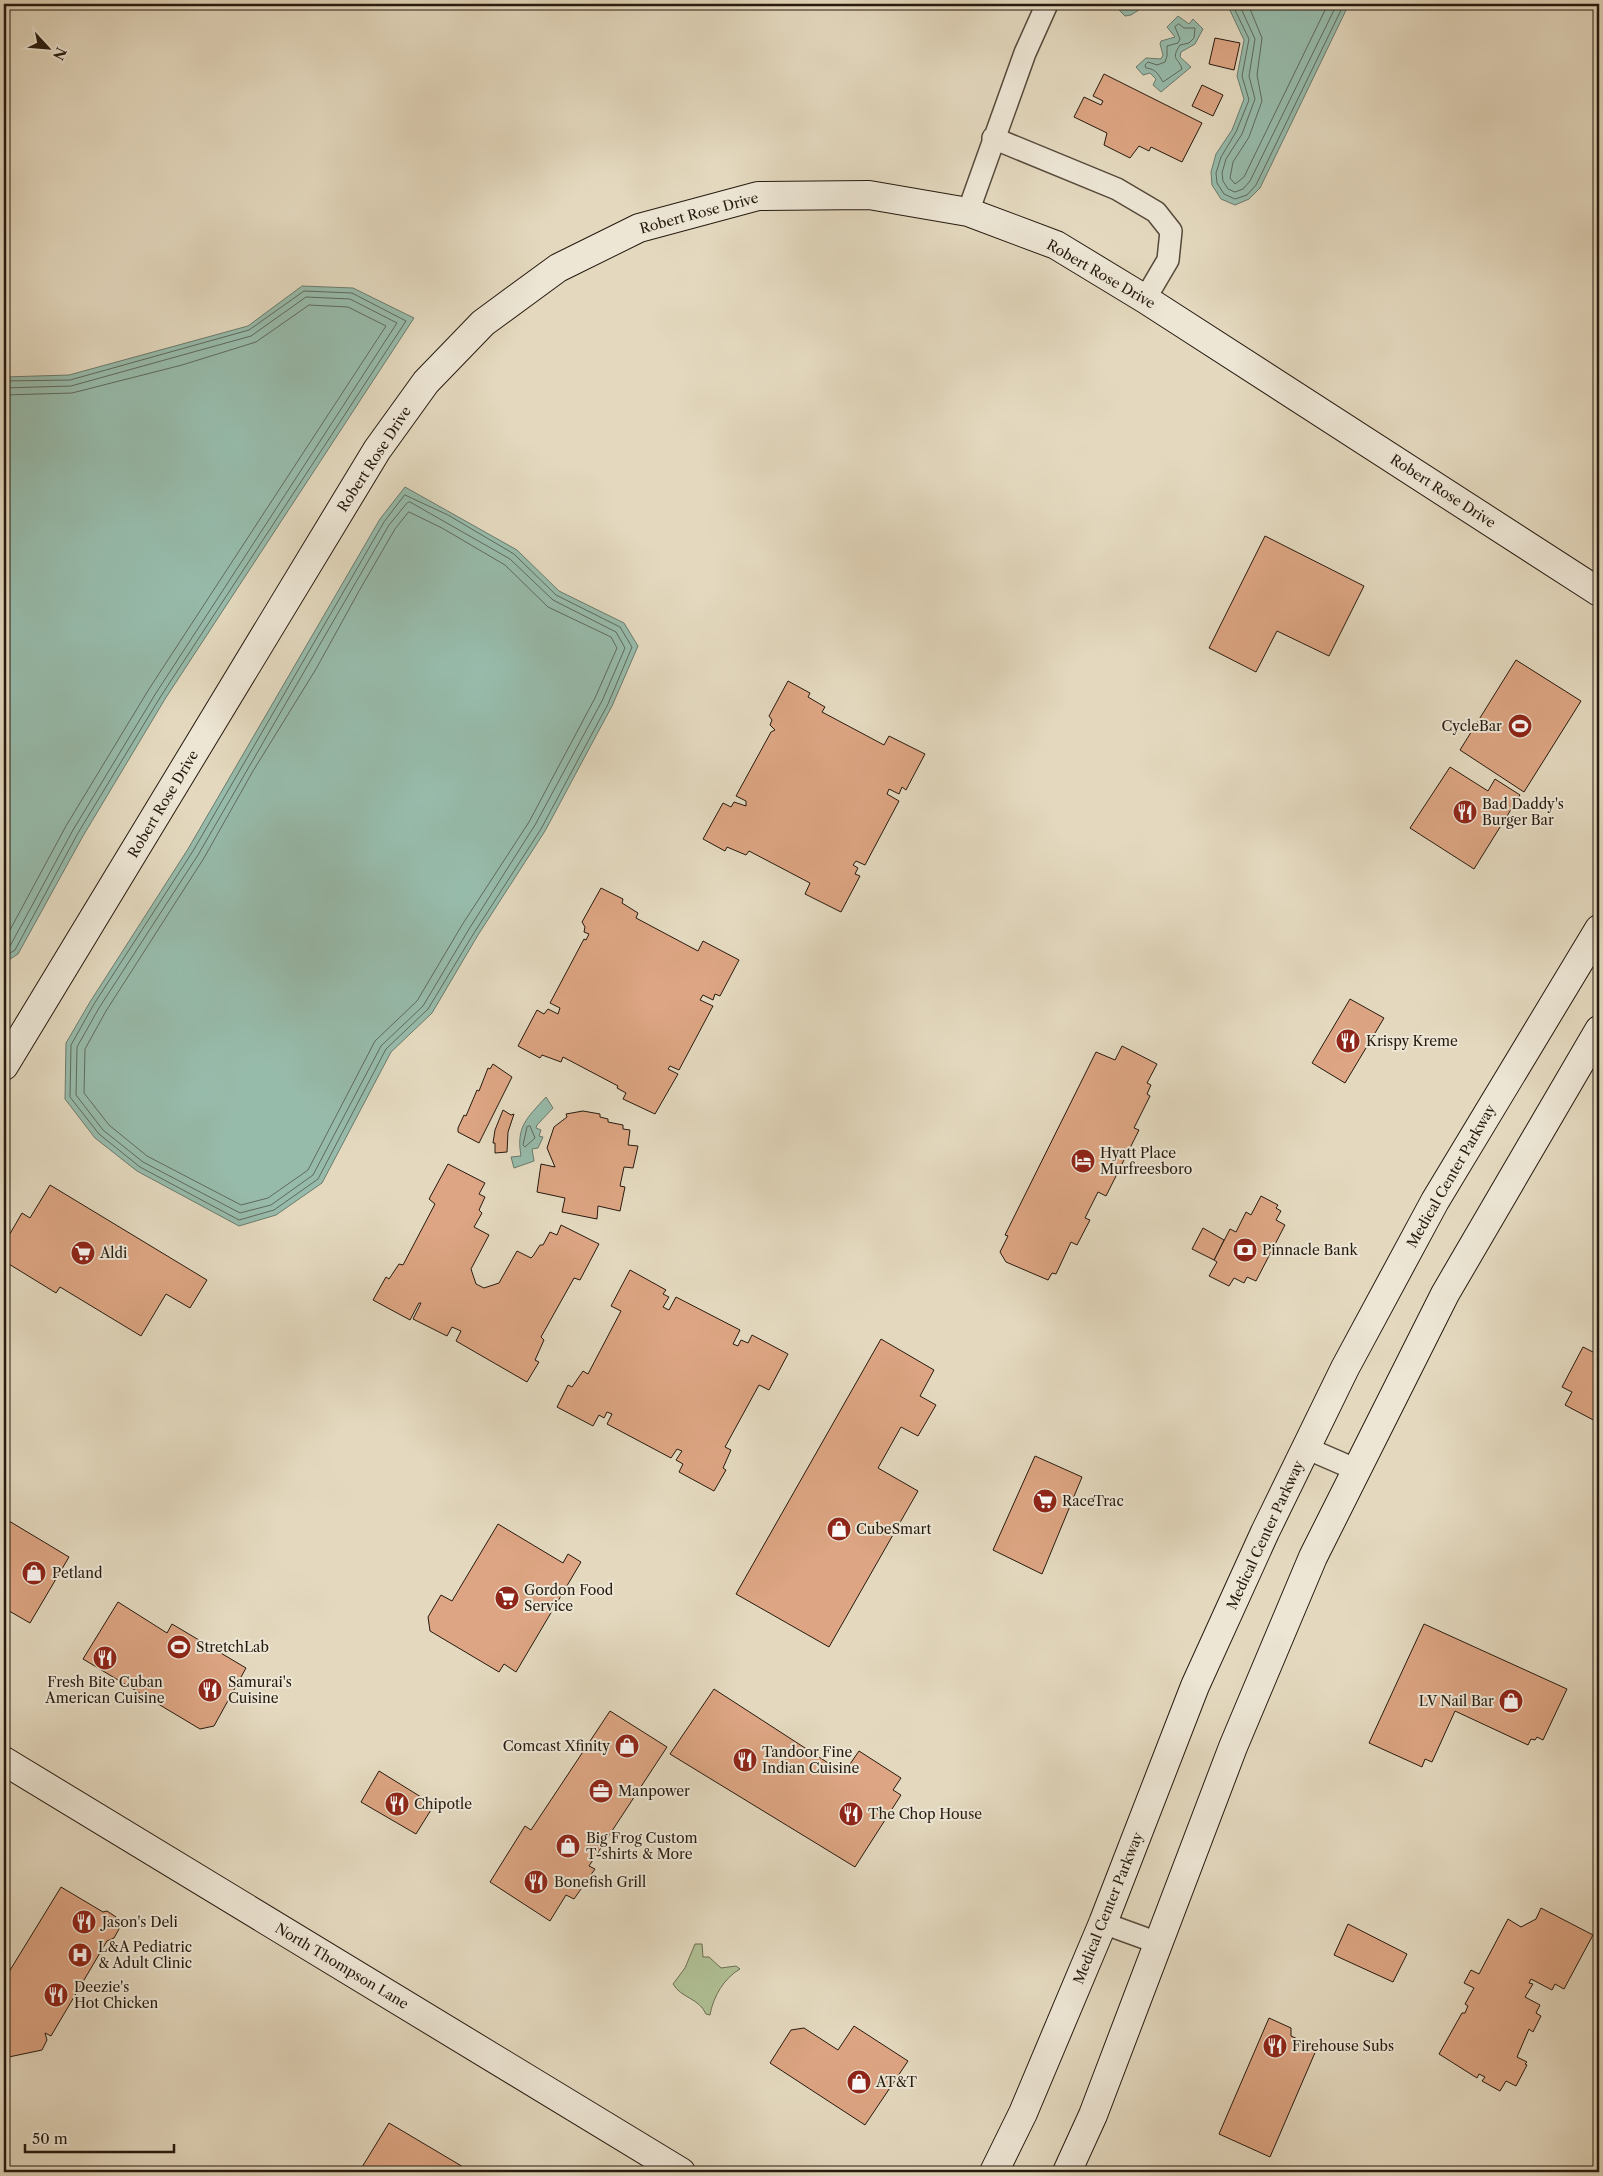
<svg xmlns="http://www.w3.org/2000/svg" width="1603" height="2176" font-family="'Libre Caslon Text',serif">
	<rect width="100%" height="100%" fill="#e4d9bf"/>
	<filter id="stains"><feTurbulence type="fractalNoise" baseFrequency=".004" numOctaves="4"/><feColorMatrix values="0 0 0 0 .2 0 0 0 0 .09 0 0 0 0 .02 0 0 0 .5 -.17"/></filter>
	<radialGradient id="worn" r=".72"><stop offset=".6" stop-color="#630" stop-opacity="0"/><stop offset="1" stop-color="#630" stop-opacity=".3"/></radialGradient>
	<!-- green -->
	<path fill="#b0c095" stroke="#6b6d52" d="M 695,1944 L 702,1944 L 703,1957 L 709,1957 L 721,1968 L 736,1966 L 740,1969 C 724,1978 713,1997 710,2015 L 706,2014 C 699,1998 681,1998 673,1984 L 685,1968 Z"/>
	<!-- water -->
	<g fill="#97bbab" stroke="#6a7b6d">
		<path d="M 1113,4 L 1148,4 L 1131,15 L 1125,16 Z"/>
		<path d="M 1227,4 L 1349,4 L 1260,188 L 1249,199 L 1235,205 L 1221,199 L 1212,185 L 1211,172 L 1216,154 L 1232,130 L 1244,99 L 1237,76 L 1244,40 Z"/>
		<path d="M 1178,16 L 1189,24 L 1193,19 L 1203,29 L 1195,44 L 1181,52 L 1180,57 L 1191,67 L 1161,92 L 1153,85 L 1156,79 L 1150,73 L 1143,75 L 1136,67 L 1146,58 L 1161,59 L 1163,55 L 1160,44 L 1161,41 L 1175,37 L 1167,27 Z"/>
		<path d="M 302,286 L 353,288 L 414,318 L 165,699 L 83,836 L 18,954 L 4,963 L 4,377 L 69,375 L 248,326 Z"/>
		<path d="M 405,487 L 517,550 L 559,591 L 624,623 L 638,646 L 612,706 L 545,831 L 478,935 L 432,1013 L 391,1052 L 322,1183 L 276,1215 L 239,1226 L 137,1171 L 95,1138 L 65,1099 L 66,1043 L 90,1002 L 188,849 L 380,519 Z"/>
		<path d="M 546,1097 L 553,1108 L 537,1125 L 536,1128 L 541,1130 L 539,1136 L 543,1137 L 538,1148 L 532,1149 L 534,1161 L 514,1168 L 511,1157 L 521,1156 C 516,1127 526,1119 546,1097 Z"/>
	</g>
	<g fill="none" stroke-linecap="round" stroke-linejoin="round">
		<!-- shore -->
		<g stroke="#5e6a5d" stroke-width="1">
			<path d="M 1232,4 L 1249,39 L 1242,76 L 1249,100 L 1236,132 L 1221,157 L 1216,173 L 1217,183 L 1224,194 L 1235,199 L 1247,195 L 1256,185 L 1344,4"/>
			<path d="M 1239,4 L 1255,39 L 1249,76 L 1255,99 L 1242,134 L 1226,159 L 1222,173 L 1223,181 L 1228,189 L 1235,192 L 1243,189 L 1250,181 L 1337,4"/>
			<path d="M 1248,4 L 1262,38 L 1257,75 L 1262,101 L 1249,137 L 1233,162 L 1230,178 L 1235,184 L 1244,177 L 1328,4"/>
			<path d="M 1179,24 L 1184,28 L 1195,28 L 1194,38 L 1189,43 L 1180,45 C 1170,60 1179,58 1182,69 L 1163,82 C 1158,74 1156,69 1146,68 L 1145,65 L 1148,62 L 1157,65 L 1165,62 L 1167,56 L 1167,46 L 1178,43 L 1180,39 L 1175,27 Z"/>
			<path d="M 4,381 L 70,380 L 249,330 L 304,291 L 352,293 L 406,321 L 161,696 L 78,833 L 15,950 L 4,957"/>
			<path d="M 4,388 L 71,386 L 251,336 L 306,297 L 350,299 L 397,323 L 156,693 L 73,830 L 10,946 L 4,950"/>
			<path d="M 4,395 L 72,393 L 182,365 L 256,342 L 309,305 L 348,307 L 386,326 L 149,689 L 66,826 L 4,941"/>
			<path d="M 405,495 L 448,515 L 514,554 L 556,595 L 620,627 L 632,647 L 608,704 L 541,829 L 474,933 L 428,1009 L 386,1049 L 318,1179 L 274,1210 L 239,1220 L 140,1167 L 99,1134 L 70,1097 L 71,1045 L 94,1004 L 193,851 L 384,522 Z"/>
			<path d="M 410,502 L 510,559 L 553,600 L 616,632 L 625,648 L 602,701 L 535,825 L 469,929 L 423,1006 L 381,1046 L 313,1175 L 271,1205 L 240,1213 L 143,1162 L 103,1130 L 76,1095 L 77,1047 L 99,1008 L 198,855 L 389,525 L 407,503 Z"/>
			<path d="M 409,512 L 442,528 L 505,565 L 548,607 L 611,637 L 617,648 L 595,698 L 529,822 L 462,925 L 417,1001 L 375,1041 L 308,1170 L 268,1198 L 241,1205 L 147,1156 L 109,1125 L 84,1093 L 85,1049 L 106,1011 L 204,858 L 253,771 L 316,669 L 359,591 L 395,529 Z"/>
			<path d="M 530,1126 L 535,1138 L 525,1147 L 523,1145 L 527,1127 Z"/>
		</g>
	</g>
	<!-- building -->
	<g fill="#dda583" stroke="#261a0f">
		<path d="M 1215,38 L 1240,43 L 1234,70 L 1209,64 Z"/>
		<path d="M 1104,74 L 1202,123 L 1182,162 L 1151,147 L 1149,151 L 1139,146 L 1130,158 L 1104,145 L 1107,133 L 1074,117 L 1084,97 L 1101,105 L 1103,101 L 1093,96 Z"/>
		<path d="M 1202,85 L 1223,95 L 1213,116 L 1192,106 Z"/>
		<path d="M 1265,536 L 1364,586 L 1329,656 L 1277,631 L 1256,672 L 1209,648 Z"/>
		<path d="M 1516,660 L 1581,701 L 1524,792 L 1460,750 Z"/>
		<path d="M 788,681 L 810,693 L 808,697 L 825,707 L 822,712 L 884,745 L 889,736 L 925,754 L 906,790 L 902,787 L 899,794 L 889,789 L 887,794 L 899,801 L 865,865 L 856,861 L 853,865 L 858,868 L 855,874 L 860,876 L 841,912 L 805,894 L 810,883 L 749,851 L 746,855 L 727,847 L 725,851 L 703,839 L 723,803 L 731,807 L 734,802 L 746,806 L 746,801 L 736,796 L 771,732 L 775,730 L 770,725 L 772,720 L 769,716 Z"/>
		<path d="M 1450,767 L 1488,791 L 1495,779 L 1520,795 L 1474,869 L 1410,828 Z"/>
		<path d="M 601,888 L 623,899 L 622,903 L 638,913 L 636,918 L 698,951 L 703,941 L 739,960 L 720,996 L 715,994 L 713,1000 L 703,995 L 700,1000 L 713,1006 L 679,1070 L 670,1066 L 668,1069 L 678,1074 L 655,1114 L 623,1099 L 626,1093 L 617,1088 L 618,1086 L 563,1057 L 561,1062 L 542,1055 L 540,1058 L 518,1046 L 537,1010 L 544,1014 L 548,1009 L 558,1014 L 560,1008 L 550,1003 L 584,939 L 586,940 L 589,934 L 584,932 L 585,927 L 582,922 Z"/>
		<path d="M 1350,999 L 1384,1018 L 1345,1083 L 1312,1063 Z"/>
		<path d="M 1122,1046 L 1157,1064 L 1147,1083 L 1151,1085 L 1147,1094 L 1150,1096 L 1134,1128 L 1139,1130 L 1106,1196 L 1098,1192 L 1085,1218 L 1090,1220 L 1077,1245 L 1071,1242 L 1056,1274 L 1052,1273 L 1048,1280 L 1006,1262 L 1000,1252 L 1008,1236 L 1005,1235 L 1096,1052 L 1115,1060 Z"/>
		<path d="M 493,1064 L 512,1077 L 479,1143 L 458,1132 L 458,1128 L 464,1115 L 466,1116 L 477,1090 L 479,1091 L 488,1068 L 490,1069 Z"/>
		<path d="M 503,1110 L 511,1115 L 514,1114 L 508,1132 L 507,1152 L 495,1153 L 495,1143 L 493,1143 L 495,1130 Z"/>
		<path d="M 583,1111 L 600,1114 L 600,1117 L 608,1119 L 608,1122 L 623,1125 L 623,1129 L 630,1130 L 628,1145 L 638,1146 L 633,1168 L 624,1167 L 620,1186 L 625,1187 L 620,1211 L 598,1206 L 597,1219 L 562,1212 L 565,1198 L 537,1192 L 541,1164 L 555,1167 L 547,1148 L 554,1127 L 567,1117 L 566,1114 Z"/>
		<path d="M 448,1164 L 485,1183 L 479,1194 L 485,1197 L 479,1210 L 482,1213 L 474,1227 L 489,1235 L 471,1269 L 476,1284 L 484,1288 L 499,1283 L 517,1251 L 531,1258 L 533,1256 L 540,1245 L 543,1245 L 550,1232 L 557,1235 L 561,1225 L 599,1244 L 580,1280 L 574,1278 L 541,1337 L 544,1340 L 535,1360 L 539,1362 L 527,1382 L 456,1341 L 461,1331 L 452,1327 L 447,1336 L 413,1319 L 421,1303 L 419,1303 L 410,1320 L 373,1300 L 386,1277 L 389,1279 L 399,1264 L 403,1265 L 435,1204 L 429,1199 Z"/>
		<path d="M 50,1185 L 207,1280 L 190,1308 L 166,1294 L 141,1336 L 60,1287 L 56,1293 L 4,1261 L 4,1244 L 22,1213 L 30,1218 Z"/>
		<path d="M 1261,1196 L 1278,1205 L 1276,1208 L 1281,1211 L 1276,1220 L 1285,1225 L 1256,1281 L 1247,1277 L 1244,1283 L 1234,1278 L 1229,1286 L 1209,1276 L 1217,1262 L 1214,1260 L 1230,1229 L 1236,1232 L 1246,1212 L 1251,1215 Z"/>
		<path d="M 1203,1228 L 1224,1240 L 1214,1260 L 1192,1249 Z"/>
		<path d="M 630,1270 L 666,1290 L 663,1294 L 669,1297 L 663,1307 L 669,1310 L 676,1297 L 740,1330 L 733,1344 L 738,1346 L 741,1340 L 748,1343 L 752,1335 L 788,1354 L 769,1390 L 759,1385 L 725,1447 L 731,1450 L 723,1468 L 726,1470 L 714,1491 L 679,1472 L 683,1464 L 676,1460 L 682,1451 L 677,1449 L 671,1458 L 607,1424 L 612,1414 L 607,1412 L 604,1418 L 599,1415 L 593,1426 L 557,1407 L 568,1385 L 572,1387 L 583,1371 L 588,1374 L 621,1311 L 611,1306 Z"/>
		<path d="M 881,1339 L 934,1370 L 920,1396 L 936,1405 L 918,1436 L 901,1427 L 878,1468 L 918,1491 L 829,1647 L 736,1594 Z"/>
		<path d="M 1599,1345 L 1599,1423 L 1565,1405 L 1572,1392 L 1562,1387 L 1583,1347 L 1595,1353 Z"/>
		<path d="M 1035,1456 L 1082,1477 L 1042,1574 L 993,1550 Z"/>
		<path d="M 4,1518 L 69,1557 L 30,1623 L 4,1608 Z"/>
		<path d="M 498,1524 L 563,1563 L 568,1554 L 581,1562 L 516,1672 L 504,1664 L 499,1672 L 430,1631 L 428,1617 L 441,1595 L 452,1601 Z"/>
		<path d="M 118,1602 L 167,1633 L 172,1624 L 246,1668 L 214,1726 L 200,1729 L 83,1659 Z"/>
		<path d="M 1424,1624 L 1567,1689 L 1543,1740 L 1537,1737 L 1535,1740 L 1531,1739 L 1528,1745 L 1455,1711 L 1432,1762 L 1425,1759 L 1422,1767 L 1369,1743 Z"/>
		<path d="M 714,1689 L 839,1770 L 843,1765 L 848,1767 L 859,1751 L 901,1778 L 893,1790 L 901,1795 L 855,1867 L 670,1754 Z"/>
		<path d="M 610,1711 L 667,1747 L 589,1866 L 595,1869 L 574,1899 L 566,1895 L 550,1921 L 490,1882 L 525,1826 L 531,1830 Z"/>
		<path d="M 379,1771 L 434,1805 L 416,1834 L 361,1802 Z"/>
		<path d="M 61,1887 L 103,1912 L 107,1911 L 116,1917 L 119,1929 L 114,1938 L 107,1941 L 51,2036 L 45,2033 L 47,2040 L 42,2050 L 4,2058 L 4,1980 Z"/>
		<path d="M 1541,1908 L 1593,1935 L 1564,1989 L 1555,1984 L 1552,1990 L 1531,1979 L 1529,1983 L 1533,1984 L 1525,1997 L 1540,2005 L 1536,2013 L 1541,2016 L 1533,2032 L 1529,2029 L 1517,2057 L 1527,2062 L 1525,2064 L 1527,2065 L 1516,2086 L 1506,2081 L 1500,2091 L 1482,2081 L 1485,2077 L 1479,2074 L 1477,2078 L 1439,2054 L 1462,2013 L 1465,2013 L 1468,2006 L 1465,2004 L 1474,1988 L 1464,1983 L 1471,1970 L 1479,1974 L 1508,1919 L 1521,1927 L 1536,1919 Z"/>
		<path d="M 1348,1924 L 1407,1954 L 1393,1982 L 1334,1955 Z"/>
		<path d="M 1269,2018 L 1291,2028 L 1291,2036 L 1317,2048 L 1270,2157 L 1219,2134 Z"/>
		<path d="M 854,2026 L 908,2061 L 865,2125 L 770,2063 L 791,2030 L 804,2028 L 838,2050 Z"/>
		<path d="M 389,2123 L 470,2171 L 359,2172 Z"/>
	</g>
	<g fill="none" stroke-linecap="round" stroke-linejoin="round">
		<defs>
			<g id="street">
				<path d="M 993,138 L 1117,189 L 1156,212 L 1171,231 L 1168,260 L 1145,299"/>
				<path d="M 968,212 L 1025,53 L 1047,4"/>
				<path d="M 1306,1448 L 1357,1470"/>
				<path d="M 1103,1923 L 1158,1943"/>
			</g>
			<g id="secondary">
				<path d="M 4,1066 L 377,450 L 426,382 L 483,323 L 558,268 L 639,228 L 758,196 L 869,195 L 968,212 L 1056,245 L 1145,299 L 1599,592"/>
				<path d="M 4,1761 L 681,2172"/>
				<path d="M 994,2172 L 1023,2113 L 1103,1923 L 1195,1686 L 1265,1532 L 1345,1368 L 1435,1201 L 1599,929"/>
				<path d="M 1067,2172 L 1093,2115 L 1233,1747 L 1313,1557 L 1445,1294 L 1599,1030"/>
			</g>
		</defs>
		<!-- street casing -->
		<use href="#street" stroke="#564a3b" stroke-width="24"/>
		<!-- secondary casing -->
		<use href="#secondary" stroke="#261a0f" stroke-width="30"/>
		<!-- street -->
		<use href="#street" stroke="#ede6d5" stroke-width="21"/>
		<!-- secondary -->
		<use href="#secondary" stroke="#ede6d5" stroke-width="28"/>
	</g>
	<!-- icons -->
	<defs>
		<symbol id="stadium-disc" viewBox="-11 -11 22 22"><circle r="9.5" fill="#8f2418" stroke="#ede6d5"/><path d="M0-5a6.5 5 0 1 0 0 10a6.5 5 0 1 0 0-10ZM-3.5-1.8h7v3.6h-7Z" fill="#fff"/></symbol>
		<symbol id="restaurant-disc" viewBox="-11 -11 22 22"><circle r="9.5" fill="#8f2418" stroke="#ede6d5"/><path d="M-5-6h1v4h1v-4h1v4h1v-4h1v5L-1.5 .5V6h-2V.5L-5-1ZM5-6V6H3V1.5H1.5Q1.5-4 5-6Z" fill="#fff"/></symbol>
		<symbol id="hotel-disc" viewBox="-11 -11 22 22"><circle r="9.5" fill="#8f2418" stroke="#ede6d5"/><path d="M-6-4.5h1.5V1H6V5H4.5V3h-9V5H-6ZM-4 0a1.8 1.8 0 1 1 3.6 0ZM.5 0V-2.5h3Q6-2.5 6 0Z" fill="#fff"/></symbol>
		<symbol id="bank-disc" viewBox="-11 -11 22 22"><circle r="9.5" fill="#8f2418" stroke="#ede6d5"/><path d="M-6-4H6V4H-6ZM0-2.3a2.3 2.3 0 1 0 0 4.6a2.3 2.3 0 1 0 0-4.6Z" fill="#fff"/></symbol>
		<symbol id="supermarket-disc" viewBox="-11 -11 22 22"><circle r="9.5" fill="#8f2418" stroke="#ede6d5"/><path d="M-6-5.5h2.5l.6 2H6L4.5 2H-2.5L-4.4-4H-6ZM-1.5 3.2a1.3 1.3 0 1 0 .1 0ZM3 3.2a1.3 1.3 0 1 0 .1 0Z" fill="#fff"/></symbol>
		<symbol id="shop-disc" viewBox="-11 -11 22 22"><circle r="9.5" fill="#8f2418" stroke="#ede6d5"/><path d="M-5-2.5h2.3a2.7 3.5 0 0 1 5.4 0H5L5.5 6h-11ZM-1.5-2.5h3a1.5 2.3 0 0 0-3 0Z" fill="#fff"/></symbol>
		<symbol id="office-disc" viewBox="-11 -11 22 22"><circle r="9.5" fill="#8f2418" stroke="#ede6d5"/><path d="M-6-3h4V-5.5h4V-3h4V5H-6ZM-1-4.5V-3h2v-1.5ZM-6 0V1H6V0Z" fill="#fff"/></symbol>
		<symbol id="hospital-disc" viewBox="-11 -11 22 22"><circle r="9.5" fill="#8f2418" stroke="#ede6d5"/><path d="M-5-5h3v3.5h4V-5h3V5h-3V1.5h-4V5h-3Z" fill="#fff"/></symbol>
	</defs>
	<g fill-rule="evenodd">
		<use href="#stadium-disc" x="1506" y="712" width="28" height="28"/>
		<use href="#restaurant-disc" x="1451" y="798" width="28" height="28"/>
		<use href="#restaurant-disc" x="1334" y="1027" width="28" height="28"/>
		<use href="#hotel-disc" x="1069" y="1147" width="28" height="28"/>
		<use href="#bank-disc" x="1231" y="1236" width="28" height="28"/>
		<use href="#supermarket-disc" x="69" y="1239" width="28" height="28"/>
		<use href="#supermarket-disc" x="1031" y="1487" width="28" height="28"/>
		<use href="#shop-disc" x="825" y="1515" width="28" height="28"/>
		<use href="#shop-disc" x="20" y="1559" width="28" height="28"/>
		<use href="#supermarket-disc" x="493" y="1584" width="28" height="28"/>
		<use href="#stadium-disc" x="165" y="1633" width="28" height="28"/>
		<use href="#restaurant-disc" x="91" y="1644" width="28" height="28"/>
		<use href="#restaurant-disc" x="196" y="1676" width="28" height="28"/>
		<use href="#shop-disc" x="1497" y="1687" width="28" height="28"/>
		<use href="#shop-disc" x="613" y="1732" width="28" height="28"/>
		<use href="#restaurant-disc" x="731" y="1746" width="28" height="28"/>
		<use href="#office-disc" x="587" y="1777" width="28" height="28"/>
		<use href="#restaurant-disc" x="383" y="1790" width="28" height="28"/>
		<use href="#restaurant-disc" x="837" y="1800" width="28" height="28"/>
		<use href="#shop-disc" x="554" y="1832" width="28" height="28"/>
		<use href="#restaurant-disc" x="522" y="1868" width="28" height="28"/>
		<use href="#restaurant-disc" x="70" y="1908" width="28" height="28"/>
		<use href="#hospital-disc" x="66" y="1941" width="28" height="28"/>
		<use href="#restaurant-disc" x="42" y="1981" width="28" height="28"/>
		<use href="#restaurant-disc" x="1261" y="2032" width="28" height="28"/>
		<use href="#shop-disc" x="845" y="2068" width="28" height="28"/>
	</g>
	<g text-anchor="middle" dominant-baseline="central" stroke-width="4" stroke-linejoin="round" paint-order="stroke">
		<!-- street labels -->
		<g font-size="14" fill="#261a0f" stroke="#ede6d5">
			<text transform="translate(699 213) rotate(-15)">Robert Rose Drive</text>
			<text transform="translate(1101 274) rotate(30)">Robert Rose Drive</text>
			<text transform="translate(374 459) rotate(-57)">Robert Rose Drive</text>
			<text transform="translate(1443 491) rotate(33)">Robert Rose Drive</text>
			<text transform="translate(163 804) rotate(-59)">Robert Rose Drive</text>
			<text transform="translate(1451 1176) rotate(-60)">Medical Center Parkway</text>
			<text transform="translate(1265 1535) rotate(-65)">Medical Center Parkway</text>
			<text transform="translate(1108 1908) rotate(-68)">Medical Center Parkway</text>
			<text transform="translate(342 1966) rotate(31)">North Thompson Lane</text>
		</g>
		<!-- poi labels -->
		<g font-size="14" fill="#261a0f" stroke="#ede6d5" text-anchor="start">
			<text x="1502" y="726" text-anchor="end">CycleBar</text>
			<text x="1482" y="804">Bad Daddy's<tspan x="1482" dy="16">Burger Bar</tspan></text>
			<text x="1366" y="1041">Krispy Kreme</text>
			<text x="1100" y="1153">Hyatt Place<tspan x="1100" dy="16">Murfreesboro</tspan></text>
			<text x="1262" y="1250">Pinnacle Bank</text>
			<text x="100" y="1253">Aldi</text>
			<text x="1062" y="1501">RaceTrac</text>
			<text x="856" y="1529">CubeSmart</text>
			<text x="52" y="1573">Petland</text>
			<text x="524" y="1590">Gordon Food<tspan x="524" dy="16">Service</tspan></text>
			<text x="196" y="1647">StretchLab</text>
			<text x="105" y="1682" text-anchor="middle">Fresh Bite Cuban<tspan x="105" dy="16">American Cuisine</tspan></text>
			<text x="228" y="1682">Samurai's<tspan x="228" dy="16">Cuisine</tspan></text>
			<text x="1494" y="1701" text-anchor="end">LV Nail Bar</text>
			<text x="610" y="1746" text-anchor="end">Comcast Xfinity</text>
			<text x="762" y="1752">Tandoor Fine<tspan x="762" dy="16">Indian Cuisine</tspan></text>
			<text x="618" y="1791">Manpower</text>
			<text x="414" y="1804">Chipotle</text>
			<text x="868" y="1814">The Chop House</text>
			<text x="586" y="1838">Big Frog Custom<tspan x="586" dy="16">T-shirts &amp; More</tspan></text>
			<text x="554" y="1882">Bonefish Grill</text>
			<text x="102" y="1922">Jason's Deli</text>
			<text x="98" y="1947">L&amp;A Pediatric<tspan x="98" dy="16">&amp; Adult Clinic</tspan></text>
			<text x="74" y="1987">Deezie's<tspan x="74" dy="16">Hot Chicken</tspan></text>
			<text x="1292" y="2046">Firehouse Subs</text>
			<text x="876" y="2082">AT&amp;T</text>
		</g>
	</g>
	<!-- margin -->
	<rect width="1603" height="2176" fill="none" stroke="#e4d9bf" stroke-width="20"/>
	<rect x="5" y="5" width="1593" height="2166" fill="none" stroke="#261a0f" stroke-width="2.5"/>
	<rect x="10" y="10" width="1583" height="2156" fill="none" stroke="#261a0f"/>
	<!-- north arrow -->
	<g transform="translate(48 48) rotate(116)" stroke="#ede6d5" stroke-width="4" paint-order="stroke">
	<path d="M0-4L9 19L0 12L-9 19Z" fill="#261a0f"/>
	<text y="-8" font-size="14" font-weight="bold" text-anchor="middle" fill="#261a0f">N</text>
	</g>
	<!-- scale -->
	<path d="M25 2144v8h149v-8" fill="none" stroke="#261a0f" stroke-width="2.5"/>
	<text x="32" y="2144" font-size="15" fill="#261a0f" stroke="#ede6d5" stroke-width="4" paint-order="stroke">50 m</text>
	<rect width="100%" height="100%" filter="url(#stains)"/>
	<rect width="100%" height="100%" fill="url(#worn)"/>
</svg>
